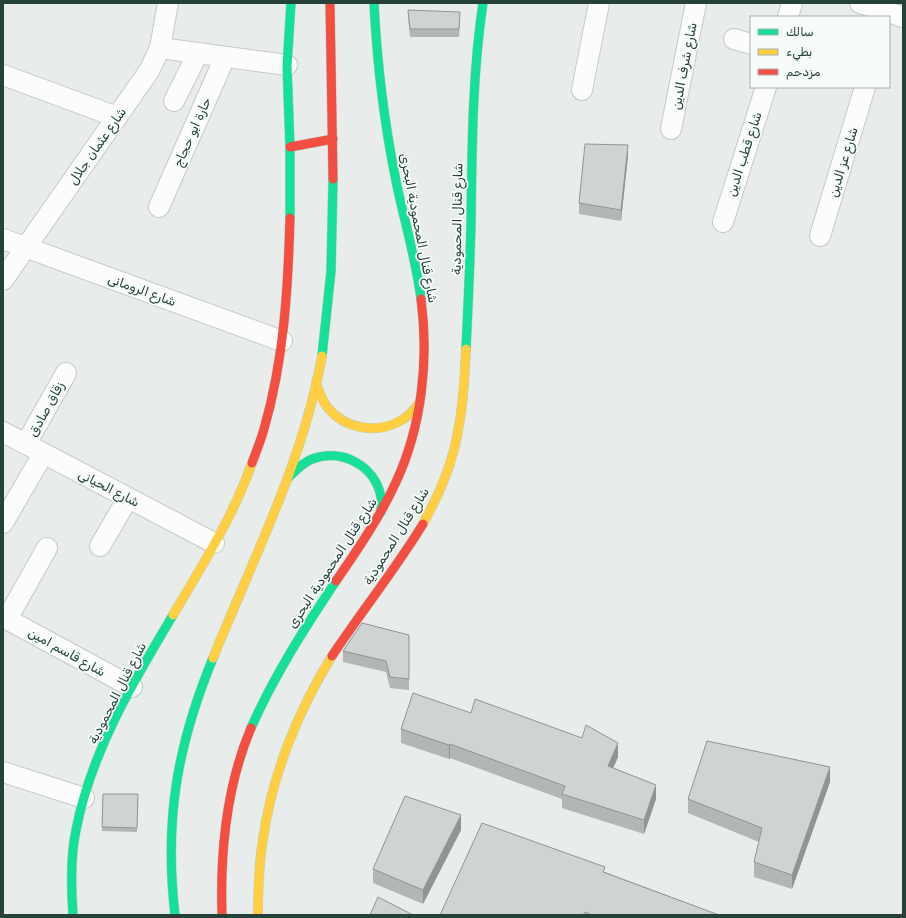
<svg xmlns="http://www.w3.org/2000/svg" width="906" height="918" font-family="Rubik,Vazirmatn,sans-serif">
	<rect width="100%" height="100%" fill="#e8edeb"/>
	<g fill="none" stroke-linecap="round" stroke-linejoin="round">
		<defs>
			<g id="street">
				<path d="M 860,3 L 903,17"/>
				<path d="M 788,17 L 792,3"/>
				<path d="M 734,39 L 751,44"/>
				<path d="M 160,48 L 287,65"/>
				<path d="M 3,75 L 117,117"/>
				<path d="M 582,90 L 599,3"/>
				<path d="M 174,101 L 198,53"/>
				<path d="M 671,129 L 696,3"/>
				<path d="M 159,207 L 225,57"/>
				<path d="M 723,222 L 766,87"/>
				<path d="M 820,236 L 865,87"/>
				<path d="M 3,239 L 282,341"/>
				<path d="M 3,280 L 149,71 L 160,48 L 168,3"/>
				<path d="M 3,432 L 214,543"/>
				<path d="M 26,444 L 66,373"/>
				<path d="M 3,523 L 43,454"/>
				<path d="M 100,546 L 128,498"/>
				<path d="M 3,617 L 132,687"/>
				<path d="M 7,619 L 47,548"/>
				<path d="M 3,772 L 84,798"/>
			</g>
			<g id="fast">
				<path d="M 374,3 C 377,63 384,122 396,181 C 404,220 416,259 421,299"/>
				<path d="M 290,218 L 290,147 L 287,66 L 291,3"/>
				<path d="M 466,349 C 468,307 470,266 471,224 C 472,150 472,76 483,3"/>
				<path d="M 322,356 L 331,271 L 333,179"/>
				<path d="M 288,478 C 295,471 302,463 312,459 C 341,448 375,465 381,497 C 382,502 381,507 381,512"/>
				<path d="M 251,728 C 274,676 304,629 336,581"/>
				<path d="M 73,915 C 71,887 70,858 76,830 C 91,752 133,682 173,615"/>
				<path d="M 175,915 C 164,820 177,746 213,658"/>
			</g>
			<g id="slow">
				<path d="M 316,383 C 319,391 322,401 328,408 C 345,429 377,434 400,421 C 408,417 415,409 420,402"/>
				<path d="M 423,524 C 430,510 438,496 444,480 C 461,439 464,393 466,349"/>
				<path d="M 173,615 C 202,566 233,517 252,463"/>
				<path d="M 213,658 C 253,559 303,462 322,356"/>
				<path d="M 258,915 C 258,889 259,864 263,839 C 272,775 298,711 332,656"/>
			</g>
			<g id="jam">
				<path d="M 330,3 L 333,179"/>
				<path d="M 290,147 L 333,139"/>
				<path d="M 252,463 C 256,452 261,440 264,429 C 284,360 288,289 290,218"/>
				<path d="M 336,581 C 358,549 380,517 396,482 C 422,426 429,360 421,299"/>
				<path d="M 332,656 C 361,612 395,570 423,524"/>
				<path d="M 222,915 C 220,852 226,787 251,728"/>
			</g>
		</defs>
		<!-- street casing -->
		<use href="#street" stroke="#c5cac8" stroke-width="22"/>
		<!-- fast casing -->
		<use href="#fast" stroke="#c3cbc8" stroke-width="10"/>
		<!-- slow casing -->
		<use href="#slow" stroke="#c3cbc8" stroke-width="10"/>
		<!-- jam casing -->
		<use href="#jam" stroke="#c3cbc8" stroke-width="10"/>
		<!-- street -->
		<use href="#street" stroke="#fcfcfc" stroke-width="20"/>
		<!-- fast -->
		<use href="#fast" stroke="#16e098" stroke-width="9"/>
		<!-- slow -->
		<use href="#slow" stroke="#ffcf43" stroke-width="9"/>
		<!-- jam -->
		<use href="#jam" stroke="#f24e42" stroke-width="9"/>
	</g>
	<!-- wall -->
	<g fill="#b2b6b5">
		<path d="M 408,10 L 460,20 L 459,37 L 410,37 L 408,17 Z"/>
		<path d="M 628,156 L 621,221 L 579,214 L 579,203 Z"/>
		<path d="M 409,635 L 409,690 L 390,688 L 386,672 L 343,662 L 343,651 Z"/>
		<path d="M 471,713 L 618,757 L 613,768 L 656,799 L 644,834 L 562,808 L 562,799 L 450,758 L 449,759 L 401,743 L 401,729 Z"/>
		<path d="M 830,782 L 792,889 L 754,877 L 754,862 L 759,842 L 688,813 L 688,799 Z"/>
		<path d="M 103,794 L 138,794 L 137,832 L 102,831 Z"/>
		<path d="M 461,830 L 423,904 L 373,883 L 373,869 Z"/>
		<path d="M 605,872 L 719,915 L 440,915 Z"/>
	</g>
	<!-- shaded-wall -->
	<g fill="#919493">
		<path d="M 628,145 L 628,156 L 621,221 L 621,210 Z"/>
		<path d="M 618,743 L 618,757 L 608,780 L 608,766 Z"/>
		<path d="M 450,744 L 450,758 L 449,759 L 449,745 Z"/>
		<path d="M 830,767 L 830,782 L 792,889 L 792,875 Z"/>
		<path d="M 656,785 L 656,799 L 644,834 L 644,820 Z"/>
		<path d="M 461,815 L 461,830 L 423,904 L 423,890 Z"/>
	</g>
	<!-- building -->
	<g fill="#cfd4d2" stroke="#919493">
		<path d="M 408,10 L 460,12 L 459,29 L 410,29 Z"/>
		<path d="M 585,144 L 628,145 L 621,210 L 579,203 Z"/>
		<path d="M 362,623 L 409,635 L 409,679 L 390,677 L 386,661 L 343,651 Z"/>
		<path d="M 413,693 L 471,713 L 475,699 L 582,738 L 586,725 L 618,743 L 608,766 L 656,785 L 644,820 L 562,794 L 565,786 L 450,744 L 449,745 L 401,729 Z"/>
		<path d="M 707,741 L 830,767 L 792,875 L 754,862 L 762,828 L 688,799 Z"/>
		<path d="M 103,794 L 138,794 L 137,828 L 102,827 Z"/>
		<path d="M 405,796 L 461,815 L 423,890 L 373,869 Z"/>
		<path d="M 482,823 L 605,867 L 603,872 L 719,915 L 592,915 L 585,912 L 583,915 L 440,915 Z"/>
		<path d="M 378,897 L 413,915 L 370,915 Z"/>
	</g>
	<g text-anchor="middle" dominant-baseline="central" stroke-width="3.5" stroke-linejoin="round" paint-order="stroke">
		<!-- street labels -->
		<g font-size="13" fill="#24423a" stroke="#f7fbf9">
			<text transform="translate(684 66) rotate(-79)">شارع شرف الدين</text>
			<text transform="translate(192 132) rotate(-66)">حارة ابو حجاج</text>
			<text transform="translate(97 146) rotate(-55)">شارع عثمان جلال</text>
			<text transform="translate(744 154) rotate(-72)">شارع قطب الدين</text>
			<text transform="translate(843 162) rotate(-73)">شارع عز الدين</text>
			<text transform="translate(457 219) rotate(-89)">شارع قنال المحمودية</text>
			<text transform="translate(419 228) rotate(79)">شارع قنال المحمودية البحرى</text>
			<text transform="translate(142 290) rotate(20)">شارع الرومانى</text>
			<text transform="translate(46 409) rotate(-61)">زقاق صادق</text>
			<text transform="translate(109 488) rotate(27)">شارع الحيانى</text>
			<text transform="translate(396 536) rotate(-58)">شارع قنال المحمودية</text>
			<text transform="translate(332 563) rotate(-57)">شارع قنال المحمودية البحرى</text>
			<text transform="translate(67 652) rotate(29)">شارع قاسم امين</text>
			<text transform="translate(117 693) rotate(-63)">شارع قنال المحمودية</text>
		</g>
	</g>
	<!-- border -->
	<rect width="906" height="918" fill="none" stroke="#24423a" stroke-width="8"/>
	<!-- legend -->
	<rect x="750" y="16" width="140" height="72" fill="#f7fbf9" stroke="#a3b1ad"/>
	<rect x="758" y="29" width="20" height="6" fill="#16e098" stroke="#a3b1ad"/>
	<text x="786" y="36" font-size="12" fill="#24423a">سالك</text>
	<rect x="758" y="49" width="20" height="6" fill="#ffcf43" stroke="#a3b1ad"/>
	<text x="786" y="56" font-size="12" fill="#24423a">بطيء</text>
	<rect x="758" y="69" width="20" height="6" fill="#f24e42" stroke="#a3b1ad"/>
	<text x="786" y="76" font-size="12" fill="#24423a">مزدحم</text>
</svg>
